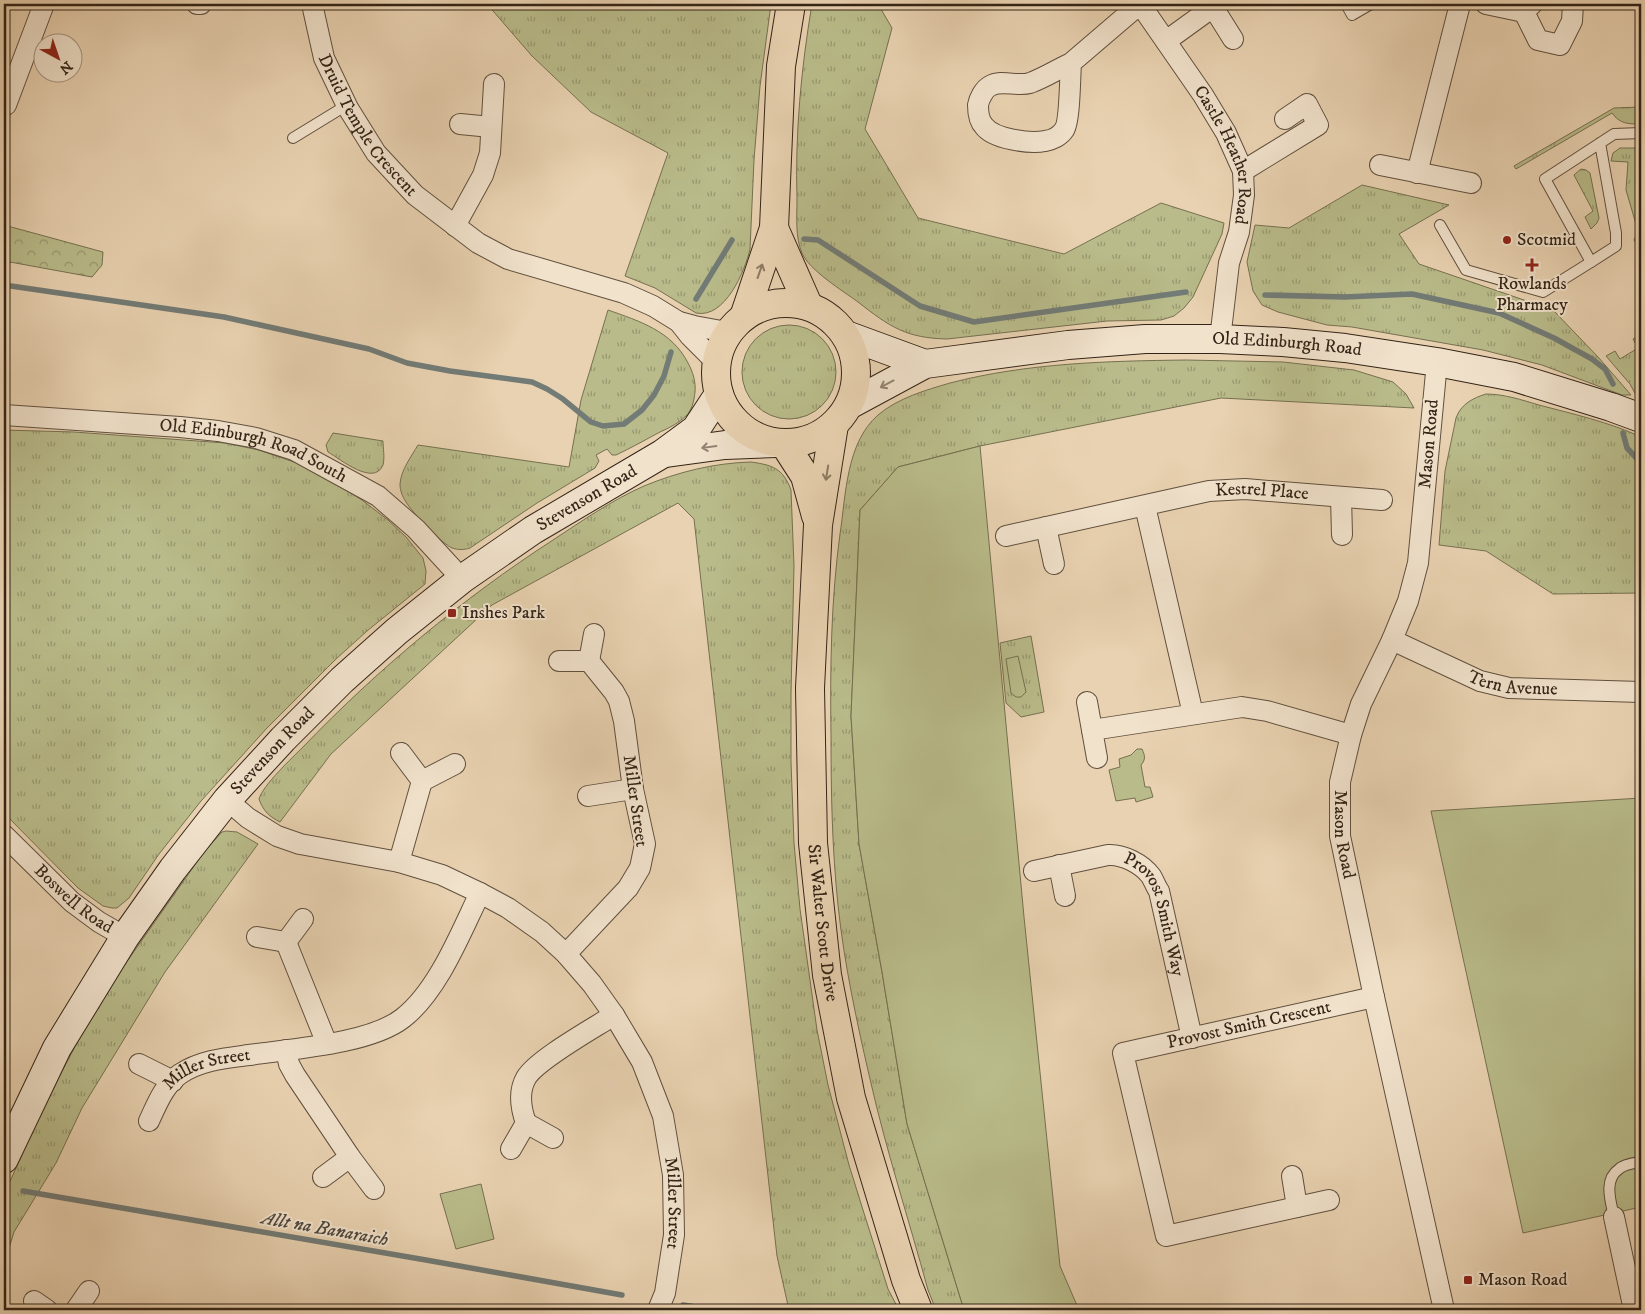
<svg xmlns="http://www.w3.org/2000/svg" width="1645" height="1314" font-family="'IM FELL DW Pica',serif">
	<defs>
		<pattern id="grass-tufts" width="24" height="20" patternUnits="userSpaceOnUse" patternTransform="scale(1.25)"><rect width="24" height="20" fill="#b9bb8a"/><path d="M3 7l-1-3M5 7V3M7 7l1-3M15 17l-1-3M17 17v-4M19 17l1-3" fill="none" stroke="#979870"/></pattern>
		<pattern id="forest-crowns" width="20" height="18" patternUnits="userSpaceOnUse" patternTransform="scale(1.25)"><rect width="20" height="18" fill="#b9bb8a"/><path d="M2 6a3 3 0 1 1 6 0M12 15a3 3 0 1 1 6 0" fill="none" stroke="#979870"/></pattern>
	</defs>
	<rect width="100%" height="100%" fill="#e9d2b1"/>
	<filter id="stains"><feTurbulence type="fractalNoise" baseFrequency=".004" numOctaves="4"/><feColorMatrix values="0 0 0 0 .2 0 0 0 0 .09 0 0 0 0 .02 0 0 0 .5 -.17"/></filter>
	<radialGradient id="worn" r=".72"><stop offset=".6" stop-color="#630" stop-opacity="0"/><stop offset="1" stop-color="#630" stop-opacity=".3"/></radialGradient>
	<!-- grass -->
	<g fill="url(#grass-tufts)" stroke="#767050">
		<path d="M 487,4 L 771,4 L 760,86 L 754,160 L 750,249 C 745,271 725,319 696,313 L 655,288 L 625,276 L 668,153 L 591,112 L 532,56 Z"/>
		<path d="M 812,4 L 878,4 L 892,28 L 865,129 L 918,218 L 1064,254 L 1161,203 L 1224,223 L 1222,234 L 1193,297 L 1184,308 L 1174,316 L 1161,320 L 1107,321 L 947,339 C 906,338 890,327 858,302 C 843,291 809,270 802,253 C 795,237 797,216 797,200 C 795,134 801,69 812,4 Z"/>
		<path d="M 1641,107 L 1641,124 C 1628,124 1620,124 1612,113 L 1516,169 L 1514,166 L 1614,108 Z"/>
		<path d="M 1620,148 L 1641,148 L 1641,252 L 1634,240 L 1638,231 L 1626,190 L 1628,162 L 1611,161 L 1613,153 Z"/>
		<path d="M 1581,169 L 1586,170 L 1590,173 L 1599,218 L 1597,223 L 1591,229 L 1585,217 L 1593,211 L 1574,175 Z"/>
		<path d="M 1362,185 L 1449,205 L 1399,234 L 1419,264 L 1553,310 L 1599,358 L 1631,395 L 1622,395 L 1542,365 L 1483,350 L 1352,327 L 1327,325 L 1278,312 L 1262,305 L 1253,291 L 1247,262 L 1255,225 L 1289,228 Z"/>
		<path d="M 608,310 C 639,321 672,331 688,363 C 693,372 696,382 695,392 C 694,401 692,410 686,416 C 679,423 669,428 660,432 C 645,440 631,448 616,455 L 612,455 L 607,449 L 596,455 L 599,461 L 595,468 L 537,503 L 470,548 C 464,550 458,550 452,548 C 441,543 412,512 406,502 C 402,496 400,490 400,484 C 401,470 411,457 418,445 L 569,467 L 581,400 Z"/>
		<circle cx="789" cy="372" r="47"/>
		<path d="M 1641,334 L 1641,398 L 1637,397 L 1630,384 L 1606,356 L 1615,351 L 1620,359 L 1638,348 L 1633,339 Z"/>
		<path d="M 1186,360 L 1283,362 L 1354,370 L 1393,382 L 1406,394 L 1414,408 L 1221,398 L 980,446 L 898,467 L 860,510 L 851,716 L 859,844 L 882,972 L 907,1124 L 964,1310 L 936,1310 L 928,1290 C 909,1220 886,1150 870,1079 C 857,1023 844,963 838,905 C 832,848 831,792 831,735 C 830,668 831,600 840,534 C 846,495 846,443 878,415 C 898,398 926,390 950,383 C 1027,363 1107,361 1186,360 Z"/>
		<path d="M 1486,394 C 1504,394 1522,400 1539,405 C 1573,414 1609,422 1641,437 L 1641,593 L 1553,594 L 1486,551 L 1439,545 L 1445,471 L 1456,418 C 1461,404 1473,398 1486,394 Z"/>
		<path d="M 4,430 L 74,432 L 225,443 L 259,450 L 297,463 L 332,481 L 362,500 L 388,520 L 406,537 L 423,558 L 426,571 L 425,584 L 367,631 L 336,659 L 267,728 L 201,801 L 159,854 L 129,898 L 117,908 L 112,908 L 103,906 L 78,888 L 4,813 Z"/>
		<path d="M 333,433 L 383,441 C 383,448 385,457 383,465 C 374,487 340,459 328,452 L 326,445 Z"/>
		<path d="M 751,462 C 772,465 783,468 791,490 L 794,566 L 791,693 L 791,762 L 794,843 L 800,909 L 817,1030 L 828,1085 L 849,1165 L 863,1210 L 888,1289 L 899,1310 L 789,1310 L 777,1256 L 694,519 L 678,503 L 492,605 L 331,754 L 280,822 C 270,817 263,811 259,799 C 263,785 292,758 303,747 C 378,669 462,599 553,540 C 582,521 612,500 644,486 C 678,472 714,463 751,462 Z"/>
		<path d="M 1031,636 L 1044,712 L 1021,717 L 1006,703 L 1000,643 Z"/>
		<path d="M 226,831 L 237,832 L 258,844 L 165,972 L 82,1108 L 56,1163 L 14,1232 L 4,1264 L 4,1195 L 43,1107 L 79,1039 L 116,977 L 204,852 L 222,832 Z"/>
	</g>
	<!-- forest -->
	<path fill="url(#forest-crowns)" stroke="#767050" d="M 4,225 L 103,252 L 102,265 L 92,277 L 10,262 L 4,292 Z"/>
	<!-- green -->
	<g fill="#b9bb8a" stroke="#767050">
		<path d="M 980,446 L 1024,917 L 1060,1266 L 1079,1310 L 964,1310 L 907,1124 L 882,972 L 859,844 L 851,716 L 860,510 L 898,467 Z"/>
		<path d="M 1018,656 L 1026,692 L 1021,697 L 1016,697 L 1011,693 L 1006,659 Z"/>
		<path d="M 1137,749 L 1142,749 C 1145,756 1146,759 1141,765 L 1145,787 L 1150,787 L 1153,797 L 1136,802 L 1135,798 L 1116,801 L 1109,770 L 1120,767 L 1119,759 L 1131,755 Z"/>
		<path d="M 1641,798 L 1641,1207 L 1523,1233 L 1431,811 Z"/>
		<path d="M 481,1184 L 494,1239 L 456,1249 L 440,1194 Z"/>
	</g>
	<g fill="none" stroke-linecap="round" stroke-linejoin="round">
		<!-- stream -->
		<g stroke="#727b76" stroke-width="5.5">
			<path d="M 804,239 L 818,240 L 920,306 L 974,322 L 1186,292"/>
			<path d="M 4,285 L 224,317 L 369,349 L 407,363 L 450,371 L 532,382 L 547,389 L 563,399 L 591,422 L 603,426 L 624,424 L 642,410 L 654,395 L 664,376 L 671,352"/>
			<path d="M 1265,295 L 1345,297 L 1412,294 L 1499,313 L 1554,338 L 1592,359 L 1605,369 L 1613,384"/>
			<path d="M 696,299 L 732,240"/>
			<path d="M 1623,433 L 1627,448 L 1641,463"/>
			<path d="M 23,1191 L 426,1260 L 622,1295"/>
			<path d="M 683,1305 L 715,1310"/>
		</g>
		<defs>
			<g id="lane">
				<path d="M 1346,4 L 1352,15 L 1371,4"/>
				<path d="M 293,138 L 347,105"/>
				<path d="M 1600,143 L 1616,233 L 1616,246 L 1591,262 L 1545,179 L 1614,134 L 1641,133"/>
				<path d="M 1440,225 L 1466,270 L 1543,292 L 1591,262"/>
				<path d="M 1614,1217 C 1611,1202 1603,1180 1619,1169 C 1624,1164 1634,1163 1641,1162"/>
			</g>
			<g id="street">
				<path d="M 197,4 L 201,4"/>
				<path id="s1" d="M 312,4 L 324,58 L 348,108 L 376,153 L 415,195 L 478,243 L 508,259 L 624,293 L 653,306 L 679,322 L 694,326 L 727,332"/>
				<path id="s2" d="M 1140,4 L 1203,95 L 1226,133 L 1243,171 L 1244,195 L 1239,232 L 1229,263 L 1220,339"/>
				<path d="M 1211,4 L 1233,39"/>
				<path d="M 1486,4 L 1524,12"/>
				<path d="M 1532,4 L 1524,12 L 1538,40 L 1560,45 L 1572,21 L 1573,4"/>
				<path d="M 1166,41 L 1213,7"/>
				<path d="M 1071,63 C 1058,69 1044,78 1030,83 C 1017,87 1002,79 990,86 C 984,89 979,99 978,105 C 978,112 979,121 984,126 C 993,139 1030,144 1045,141 C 1052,140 1060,136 1064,130 C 1070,122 1070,76 1071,63 L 1140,4"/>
				<path d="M 6,105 L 44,4"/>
				<path d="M 460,124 L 491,127"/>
				<path d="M 1380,165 L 1471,183"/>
				<path d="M 1243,171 L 1318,125 L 1307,104 L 1285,119"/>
				<path d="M 1417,173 L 1460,4"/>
				<path d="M 455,226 L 483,175 L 490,153 L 494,84"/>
				<path d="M 679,322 L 690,336 L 715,361"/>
				<path id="s3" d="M 1437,362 L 1418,563 L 1408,601 L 1392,640 L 1361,704 L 1351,735 L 1340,782 L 1340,836 L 1374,997 L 1444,1310"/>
				<path id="s4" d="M 4,415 L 180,427 L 218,431 L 256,438 L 294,450 L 378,496 L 416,529 L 462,579"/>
				<path d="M 1341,497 L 1342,535"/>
				<path d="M 1145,506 L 1193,714"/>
				<path d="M 1046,527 L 1054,564"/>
				<path id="s5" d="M 1006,536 L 1209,491 L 1245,489 L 1382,500"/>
				<path id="s6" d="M 1392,640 L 1480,681 L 1509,688 L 1641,692"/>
				<path d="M 559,661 L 589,661 L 594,634"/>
				<path d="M 1087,702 L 1097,758"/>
				<path d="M 1092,730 L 1242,707 L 1267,711 L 1351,735"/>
				<path d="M 401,753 L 422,781 L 455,764"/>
				<path d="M 588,796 L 633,789"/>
				<path id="s7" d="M 227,800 L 248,818 L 277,836 L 300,844 L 399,862 L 442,875 L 480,893 L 508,908 L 542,932 L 566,954 L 592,984 L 614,1015 L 642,1062 L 663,1116 L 673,1175 L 674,1235 L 665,1293 L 658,1310"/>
				<path id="s8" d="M 4,835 L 72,902 L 99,922 L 125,937"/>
				<path d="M 399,862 L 422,781"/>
				<path d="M 1059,865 L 1065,896"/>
				<path id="s9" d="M 1034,871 L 1108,855 C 1123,854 1142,864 1151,876 C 1154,881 1156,887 1159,891 L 1192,1038"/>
				<path d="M 257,937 L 286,942 L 303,919"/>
				<path d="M 286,942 L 327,1044"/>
				<path d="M 566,954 L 628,888 L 640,868 L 645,844 L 633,789 L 624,721 L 619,701 L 614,692 L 589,661"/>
				<path d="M 286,1050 L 289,1064 L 295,1075 L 350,1157 L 374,1189"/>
				<path d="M 139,1064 L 173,1081"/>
				<path id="s10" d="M 149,1121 C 157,1104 164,1085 180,1074 C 201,1060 226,1058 249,1055 C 291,1049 370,1044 403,1018 C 438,991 461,932 480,893"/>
				<path d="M 526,1123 C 521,1109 518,1092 526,1078 C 536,1060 594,1028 614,1015"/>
				<path d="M 511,1149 L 526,1123 L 553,1138"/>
				<path d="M 1292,1176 L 1297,1207"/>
				<path d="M 323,1177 L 350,1157"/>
				<path id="s11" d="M 1329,1200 L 1166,1236 L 1123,1053 L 1374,997"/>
				<path d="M 1614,1217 L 1634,1310"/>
				<path d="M 34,1301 L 47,1310"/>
				<path d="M 76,1310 L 89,1291"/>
			</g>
			<g id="secondary">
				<path d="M 846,335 L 925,364"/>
				<path id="s12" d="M 849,405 L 925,364 L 1068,345 L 1145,339 L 1220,339 L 1283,342 L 1345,348 L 1437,362 L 1514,377 L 1611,407 L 1641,418"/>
				<path d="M 666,453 L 725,445 L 775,443"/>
				<path id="s13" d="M 4,1159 L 57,1048 L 125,937 L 173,869 L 227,800 L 283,739 L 342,680 L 397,631 L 462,579 L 533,530 L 662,454 L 696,429 L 719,394"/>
			</g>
			<g id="primary">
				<path d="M 774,228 L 808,305"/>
				<circle cx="786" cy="373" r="70"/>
				<path d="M 745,314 L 774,228 L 781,66 L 791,4"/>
				<path id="s14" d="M 834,425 L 818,525 L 810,688 L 813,843 L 827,975 L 851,1098 L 906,1280 L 918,1310"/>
				<path d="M 785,445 L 805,476 L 816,516"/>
			</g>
		</defs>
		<!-- lane casing -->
		<use href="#lane" stroke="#61503e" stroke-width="12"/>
		<!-- street casing -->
		<use href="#street" stroke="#61503e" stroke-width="22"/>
		<!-- secondary casing -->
		<use href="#secondary" stroke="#342417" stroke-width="30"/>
		<!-- primary casing -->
		<use href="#primary" stroke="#342417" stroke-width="30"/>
		<!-- lane -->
		<use href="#lane" stroke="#f1e2cc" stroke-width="10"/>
		<!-- street -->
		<use href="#street" stroke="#f1e2cc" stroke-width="20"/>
		<!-- secondary -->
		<use href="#secondary" stroke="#f1e2cc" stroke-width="28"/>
		<!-- primary -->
		<use href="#primary" stroke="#e9d2b1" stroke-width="28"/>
	</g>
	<!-- one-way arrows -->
	<defs><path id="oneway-shaft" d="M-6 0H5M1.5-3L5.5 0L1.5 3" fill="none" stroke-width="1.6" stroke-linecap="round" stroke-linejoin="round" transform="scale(1.25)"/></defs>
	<g stroke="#8e7b64">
		<use href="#oneway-shaft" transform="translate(760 271) rotate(-71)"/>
		<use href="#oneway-shaft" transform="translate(827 473) rotate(99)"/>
	</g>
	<g stroke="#928372">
		<use href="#oneway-shaft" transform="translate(887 384) rotate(152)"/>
		<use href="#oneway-shaft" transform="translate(709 447) rotate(172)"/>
	</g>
	<!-- markers -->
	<g fill="#8f2418" stroke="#f1e2cc" stroke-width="2">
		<circle cx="1507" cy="240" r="5"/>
		<path d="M1529.5 257.5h5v5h5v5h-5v5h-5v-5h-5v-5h5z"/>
		<rect x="447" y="608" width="10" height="10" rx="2.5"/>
		<rect x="1463" y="1275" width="10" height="10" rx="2.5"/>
	</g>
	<g text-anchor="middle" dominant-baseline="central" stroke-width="4" stroke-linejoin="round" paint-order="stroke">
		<!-- street labels -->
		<g font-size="18" fill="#342417" stroke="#f1e2cc">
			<text stroke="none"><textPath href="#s1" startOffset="136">Druid Temple Crescent</textPath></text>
			<text stroke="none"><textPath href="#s2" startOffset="176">Castle Heather Road</textPath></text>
			<text stroke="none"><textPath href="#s12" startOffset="450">Old Edinburgh Road</textPath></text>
			<text transform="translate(1429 444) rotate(-85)">Mason Road</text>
			<text stroke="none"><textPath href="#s4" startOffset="254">Old Edinburgh Road South</textPath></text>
			<text stroke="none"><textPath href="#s5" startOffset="261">Kestrel Place</textPath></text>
			<text stroke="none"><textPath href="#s13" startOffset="896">Stevenson Road</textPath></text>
			<text stroke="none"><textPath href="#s6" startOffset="130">Tern Avenue</textPath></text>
			<text stroke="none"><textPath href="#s13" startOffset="491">Stevenson Road</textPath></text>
			<text transform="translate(635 801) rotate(82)">Miller Street</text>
			<text stroke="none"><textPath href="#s3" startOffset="488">Mason Road</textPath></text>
			<text stroke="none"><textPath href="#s8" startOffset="95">Boswell Road</textPath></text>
			<text stroke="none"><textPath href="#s9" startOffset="161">Provost Smith Way</textPath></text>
			<text stroke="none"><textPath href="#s14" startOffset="500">Sir Walter Scott Drive</textPath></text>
			<text stroke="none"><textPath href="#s11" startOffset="484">Provost Smith Crescent</textPath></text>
			<text stroke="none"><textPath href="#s10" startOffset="84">Miller Street</textPath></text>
			<text stroke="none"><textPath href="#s7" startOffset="658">Miller Street</textPath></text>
		</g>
		<!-- poi labels -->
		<g font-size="18" fill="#342417" stroke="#f1e2cc" text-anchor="start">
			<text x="1517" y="240">Scotmid</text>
			<text x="1532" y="284" text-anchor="middle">Rowlands<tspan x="1532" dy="21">Pharmacy</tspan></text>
			<text x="462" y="613">Inshes Park</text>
			<text x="1478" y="1280">Mason Road</text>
		</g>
		<!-- water labels -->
		<g font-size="19" font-style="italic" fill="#4e483f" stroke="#f1e2cc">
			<text transform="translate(325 1229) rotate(10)">Allt na Banaraich</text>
		</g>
	</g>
	<!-- margin -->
	<rect width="1645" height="1314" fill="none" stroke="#e9d2b1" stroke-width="20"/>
	<rect x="5" y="5" width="1635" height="1304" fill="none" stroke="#342417" stroke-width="2.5"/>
	<rect x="10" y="10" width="1625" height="1294" fill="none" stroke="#342417"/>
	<!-- north arrow -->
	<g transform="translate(58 58) rotate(140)"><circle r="24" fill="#f1e2cc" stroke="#a59684"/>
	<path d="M0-4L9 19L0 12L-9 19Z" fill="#8f2418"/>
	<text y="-8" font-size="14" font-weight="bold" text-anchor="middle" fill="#342417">N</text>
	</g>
	<rect width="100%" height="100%" filter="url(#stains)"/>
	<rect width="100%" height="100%" fill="url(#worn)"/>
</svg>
